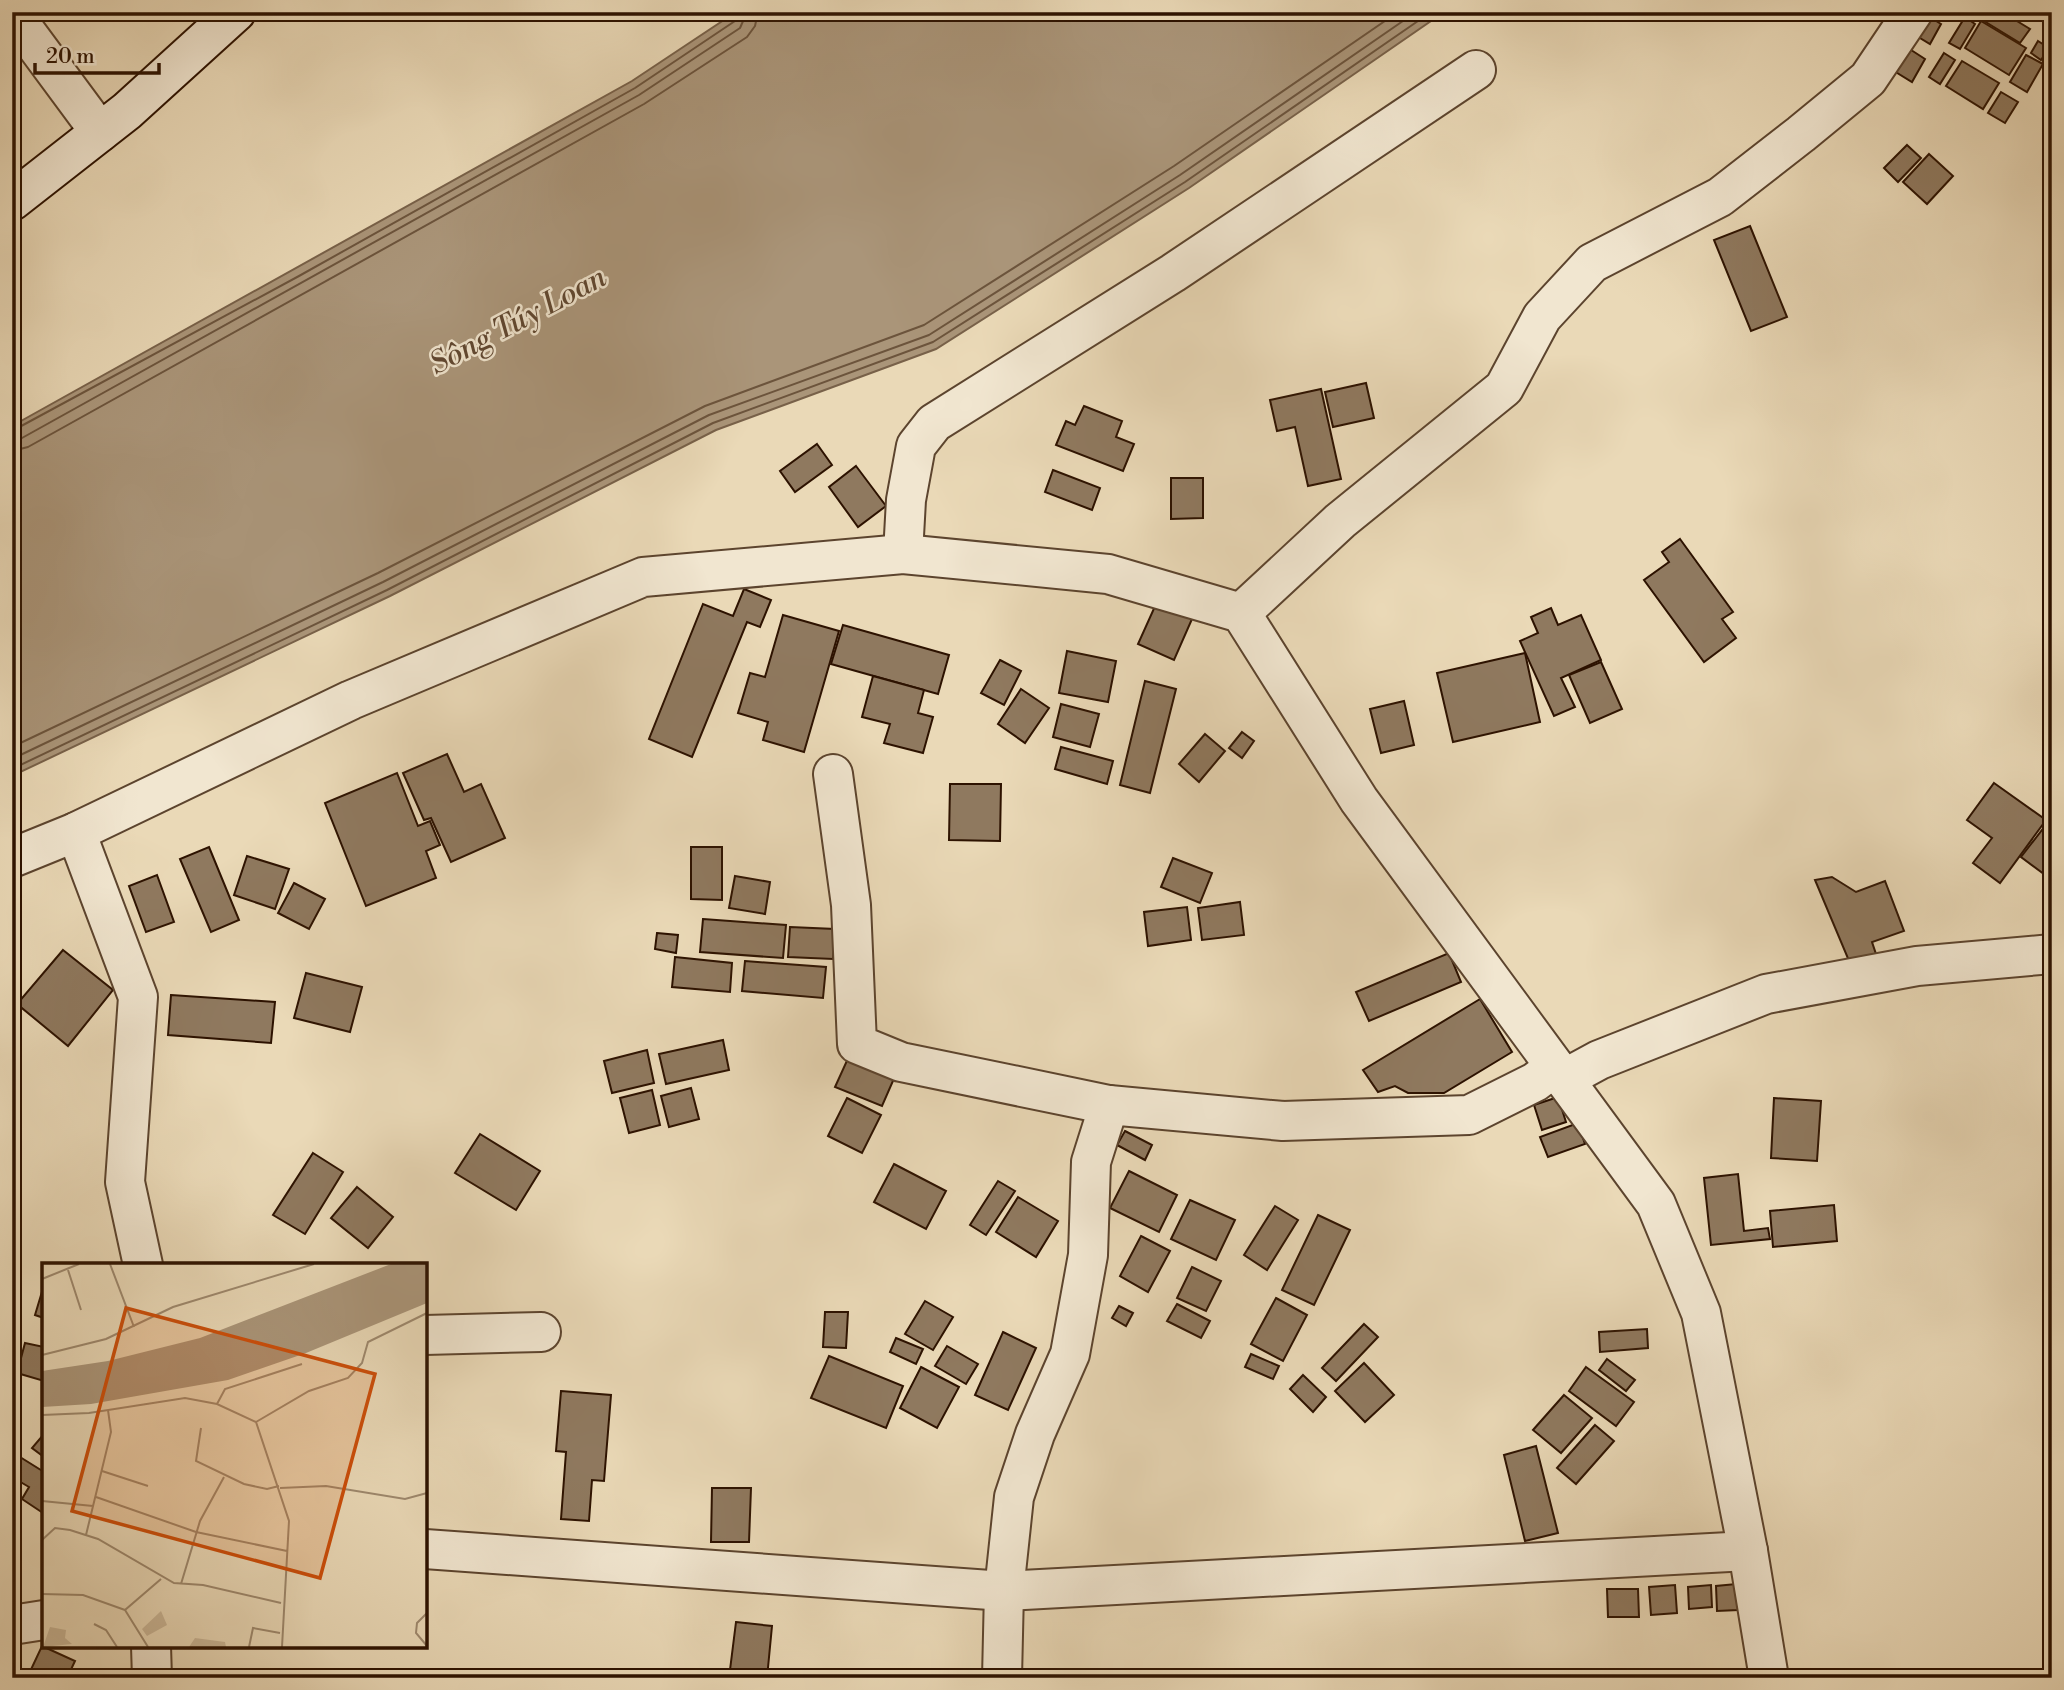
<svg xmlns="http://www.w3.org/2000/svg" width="2064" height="1690" font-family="'Libre Bodoni',serif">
	<rect width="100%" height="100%" fill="#ead9b7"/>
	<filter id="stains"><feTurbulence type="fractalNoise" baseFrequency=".00286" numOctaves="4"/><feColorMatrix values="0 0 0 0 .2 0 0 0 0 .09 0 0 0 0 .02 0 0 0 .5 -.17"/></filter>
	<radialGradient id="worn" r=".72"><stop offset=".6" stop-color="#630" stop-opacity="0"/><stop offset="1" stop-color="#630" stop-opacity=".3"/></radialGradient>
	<!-- water -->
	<path fill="#aa9579" stroke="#786149" stroke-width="2" d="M 736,12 L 1444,12 L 1189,188 L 936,349 L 716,430 L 390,596 L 12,776 L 12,426 L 632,81 Z"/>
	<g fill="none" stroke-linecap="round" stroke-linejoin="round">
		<!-- shore -->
		<g stroke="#6c543c" stroke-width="2">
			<path d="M 12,431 L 299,276 L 635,88 L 735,21 L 739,12"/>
			<path d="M 12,440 L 22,438 L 639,95 L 740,28 L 747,12"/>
			<path d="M 12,451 L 28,447 L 644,104 L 747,37 L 755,26 L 758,12"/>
			<path d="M 12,747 L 378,573 L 705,406 L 924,325 L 1174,166 L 1398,12"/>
			<path d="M 12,759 L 383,582 L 709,415 L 929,335 L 1180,175 L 1416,12"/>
			<path d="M 12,769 L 387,590 L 713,423 L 933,342 L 1185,182 L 1431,12"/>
		</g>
	</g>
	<!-- building -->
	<g fill="#8f795f" stroke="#2d1200" stroke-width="2">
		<path d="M 1990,12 L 2002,12 L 2030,29 L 2020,43 L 1984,21 Z"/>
		<path d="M 1928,16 L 1941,24 L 1930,44 L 1915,35 Z"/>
		<path d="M 1965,17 L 1975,24 L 1960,49 L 1949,43 Z"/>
		<path d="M 1981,21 L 2026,48 L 2009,75 L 1965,48 Z"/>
		<path d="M 2038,41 L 2049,48 L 2041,60 L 2031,53 Z"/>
		<path d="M 1908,48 L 1925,59 L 1912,82 L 1894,71 Z"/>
		<path d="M 1944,53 L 1955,60 L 1940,84 L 1929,77 Z"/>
		<path d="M 2026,55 L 2043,64 L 2027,92 L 2010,82 Z"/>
		<path d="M 1962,61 L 1999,83 L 1983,109 L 1946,86 Z"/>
		<path d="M 2001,92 L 2018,102 L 2005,123 L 1988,113 Z"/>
		<path d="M 1907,145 L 1921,158 L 1898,182 L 1884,168 Z"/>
		<path d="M 1929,154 L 1953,176 L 1927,204 L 1903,182 Z"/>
		<path d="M 1750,226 L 1787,317 L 1751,331 L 1714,240 Z"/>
		<path d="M 1366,383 L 1374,418 L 1333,427 L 1325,392 Z"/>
		<path d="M 1321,389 L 1341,479 L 1308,486 L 1295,427 L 1277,431 L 1270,400 Z"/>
		<path d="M 1084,406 L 1122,421 L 1116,437 L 1134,444 L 1123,471 L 1056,445 L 1066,421 L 1075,425 Z"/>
		<path d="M 817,444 L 832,465 L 795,492 L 780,471 Z"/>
		<path d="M 856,466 L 886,506 L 858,527 L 829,487 Z"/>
		<path d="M 1053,470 L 1100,488 L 1092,510 L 1045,492 Z"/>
		<path d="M 1171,478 L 1203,478 L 1203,518 L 1171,519 Z"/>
		<path d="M 1680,539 L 1733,612 L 1722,619 L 1736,638 L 1704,662 L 1644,580 L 1669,562 L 1662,552 Z"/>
		<path d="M 744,589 L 771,600 L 760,627 L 747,622 L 692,757 L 649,739 L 703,604 L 733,616 Z"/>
		<path d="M 1156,604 L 1192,619 L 1174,660 L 1138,644 Z"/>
		<path d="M 1551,608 L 1558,625 L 1581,615 L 1601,660 L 1561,678 L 1575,707 L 1554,716 L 1520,641 L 1538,633 L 1531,617 Z"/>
		<path d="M 783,615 L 839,631 L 804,752 L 763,740 L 768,722 L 738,713 L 750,673 L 765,677 Z"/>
		<path d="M 843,625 L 949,655 L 938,694 L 831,664 Z"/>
		<path d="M 1067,651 L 1116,661 L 1108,702 L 1059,693 Z"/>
		<path d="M 1525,653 L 1540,722 L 1453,742 L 1437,673 Z"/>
		<path d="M 1000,660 L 1021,671 L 1004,705 L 981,693 Z"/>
		<path d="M 1601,662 L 1622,709 L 1590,723 L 1569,675 Z"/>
		<path d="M 873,676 L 924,690 L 918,713 L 933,717 L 923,753 L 884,743 L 890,724 L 862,717 Z"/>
		<path d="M 1145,681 L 1176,689 L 1150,793 L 1120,785 Z"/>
		<path d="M 1021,689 L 1049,708 L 1025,743 L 998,724 Z"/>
		<path d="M 1404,701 L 1414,745 L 1381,753 L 1370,709 Z"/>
		<path d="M 1061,704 L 1099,714 L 1090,747 L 1053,737 Z"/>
		<path d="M 1242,732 L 1254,741 L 1242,758 L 1229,748 Z"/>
		<path d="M 1205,734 L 1225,751 L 1199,782 L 1179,764 Z"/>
		<path d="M 1061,747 L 1113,761 L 1107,784 L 1055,769 Z"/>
		<path d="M 447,754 L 464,792 L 481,784 L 505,838 L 451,862 L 431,818 L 424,820 L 403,773 Z"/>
		<path d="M 397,773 L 418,826 L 430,821 L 440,845 L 426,851 L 436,878 L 366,906 L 325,803 Z"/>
		<path d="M 1994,783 L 2046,820 L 2000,883 L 1973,863 L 1992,838 L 1967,820 Z"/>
		<path d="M 950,784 L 1001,784 L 1000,841 L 949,840 Z"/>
		<path d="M 2052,817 L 2052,880 L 2021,857 Z"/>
		<path d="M 209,847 L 239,920 L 211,932 L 180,859 Z"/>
		<path d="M 691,847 L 722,847 L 722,900 L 691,899 Z"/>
		<path d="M 247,856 L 289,869 L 275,909 L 234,895 Z"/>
		<path d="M 1173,858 L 1212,873 L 1200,903 L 1161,887 Z"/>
		<path d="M 157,875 L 174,922 L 146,932 L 129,886 Z"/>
		<path d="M 735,876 L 770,882 L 765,914 L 729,908 Z"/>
		<path d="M 1832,877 L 1856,892 L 1885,881 L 1904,931 L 1872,942 L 1877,957 L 1852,968 L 1815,880 Z"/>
		<path d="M 294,883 L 325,899 L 309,929 L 278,913 Z"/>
		<path d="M 1240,902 L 1244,935 L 1202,940 L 1198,908 Z"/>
		<path d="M 1187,907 L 1191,940 L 1148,946 L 1144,912 Z"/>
		<path d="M 703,919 L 786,925 L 783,958 L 700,952 Z"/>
		<path d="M 790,927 L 835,929 L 833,959 L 788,957 Z"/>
		<path d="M 657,933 L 678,935 L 676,953 L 655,949 Z"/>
		<path d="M 63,950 L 113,990 L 68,1046 L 17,1004 Z"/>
		<path d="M 1449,953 L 1461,982 L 1369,1021 L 1356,992 Z"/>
		<path d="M 675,957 L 732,963 L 730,992 L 672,987 Z"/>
		<path d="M 745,961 L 826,967 L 823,998 L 742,991 Z"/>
		<path d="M 306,973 L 362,987 L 350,1032 L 294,1018 Z"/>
		<path d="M 171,995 L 275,1002 L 271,1043 L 168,1035 Z"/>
		<path d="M 1480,999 L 1512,1052 L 1444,1093 L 1408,1093 L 1395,1086 L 1378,1092 L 1363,1070 Z"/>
		<path d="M 723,1040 L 729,1070 L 666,1084 L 659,1054 Z"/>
		<path d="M 647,1050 L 654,1083 L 612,1093 L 604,1061 Z"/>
		<path d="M 850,1054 L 896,1074 L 882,1106 L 835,1087 Z"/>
		<path d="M 691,1088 L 699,1119 L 669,1127 L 661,1096 Z"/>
		<path d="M 652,1090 L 660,1125 L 629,1133 L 620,1098 Z"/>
		<path d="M 1558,1097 L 1566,1122 L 1542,1130 L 1534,1105 Z"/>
		<path d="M 847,1098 L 881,1115 L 862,1153 L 828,1136 Z"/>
		<path d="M 1774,1098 L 1821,1101 L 1817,1161 L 1771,1158 Z"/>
		<path d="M 1578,1123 L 1585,1144 L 1548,1157 L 1540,1137 Z"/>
		<path d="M 1125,1131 L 1152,1145 L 1145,1160 L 1117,1145 Z"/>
		<path d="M 480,1134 L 540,1171 L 516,1210 L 455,1173 Z"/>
		<path d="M 313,1153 L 343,1172 L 305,1234 L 273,1215 Z"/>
		<path d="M 894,1164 L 946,1191 L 926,1229 L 874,1202 Z"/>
		<path d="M 1129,1171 L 1177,1195 L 1159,1232 L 1110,1208 Z"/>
		<path d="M 1738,1174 L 1744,1231 L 1768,1228 L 1770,1239 L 1711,1245 L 1704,1178 Z"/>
		<path d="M 998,1181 L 1015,1191 L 986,1235 L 970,1225 Z"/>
		<path d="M 357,1187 L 393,1217 L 368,1248 L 331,1218 Z"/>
		<path d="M 1018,1197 L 1058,1221 L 1036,1257 L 996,1232 Z"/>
		<path d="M 1190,1200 L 1235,1220 L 1216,1260 L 1171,1239 Z"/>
		<path d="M 1834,1205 L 1837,1241 L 1773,1247 L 1770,1211 Z"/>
		<path d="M 1275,1206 L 1298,1220 L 1267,1270 L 1244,1255 Z"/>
		<path d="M 1318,1215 L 1350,1230 L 1314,1305 L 1282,1290 Z"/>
		<path d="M 1141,1236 L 1170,1251 L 1148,1292 L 1120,1276 Z"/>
		<path d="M 1192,1267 L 1221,1281 L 1206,1311 L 1177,1298 Z"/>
		<path d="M 44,1285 L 44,1318 L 35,1315 Z"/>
		<path d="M 1276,1298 L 1307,1315 L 1283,1361 L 1251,1344 Z"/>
		<path d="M 925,1301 L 953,1317 L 933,1350 L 905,1334 Z"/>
		<path d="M 1177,1304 L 1210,1321 L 1201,1338 L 1167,1321 Z"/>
		<path d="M 1119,1306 L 1133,1313 L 1126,1326 L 1112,1318 Z"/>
		<path d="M 825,1312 L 848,1312 L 846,1348 L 823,1347 Z"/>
		<path d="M 1364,1324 L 1378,1337 L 1336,1381 L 1322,1368 Z"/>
		<path d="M 1647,1329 L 1648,1348 L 1600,1352 L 1599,1332 Z"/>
		<path d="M 1003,1332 L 1036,1348 L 1008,1410 L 975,1395 Z"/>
		<path d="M 896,1338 L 923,1349 L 916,1364 L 890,1352 Z"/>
		<path d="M 25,1343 L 44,1347 L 44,1381 L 17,1373 Z"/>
		<path d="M 947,1346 L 978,1364 L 966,1384 L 935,1366 Z"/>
		<path d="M 1251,1354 L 1279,1366 L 1273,1379 L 1245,1367 Z"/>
		<path d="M 829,1356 L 903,1386 L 886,1428 L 811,1398 Z"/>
		<path d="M 1607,1359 L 1635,1380 L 1626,1391 L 1599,1370 Z"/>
		<path d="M 1364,1363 L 1394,1395 L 1365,1422 L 1335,1391 Z"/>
		<path d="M 921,1367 L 959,1387 L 937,1428 L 900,1408 Z"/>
		<path d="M 1586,1367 L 1634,1402 L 1616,1426 L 1569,1391 Z"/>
		<path d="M 1303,1375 L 1326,1397 L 1313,1412 L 1290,1389 Z"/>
		<path d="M 561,1391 L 611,1395 L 604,1481 L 592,1480 L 589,1521 L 561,1519 L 566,1452 L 556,1451 Z"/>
		<path d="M 1564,1395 L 1592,1418 L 1561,1453 L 1533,1430 Z"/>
		<path d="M 1595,1425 L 1614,1441 L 1576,1484 L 1557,1468 Z"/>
		<path d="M 44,1434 L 44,1457 L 32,1448 Z"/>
		<path d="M 1536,1446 L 1558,1533 L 1525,1541 L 1504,1455 Z"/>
		<path d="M 12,1452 L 44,1472 L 43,1513 L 22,1499 L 29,1487 L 12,1477 Z"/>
		<path d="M 712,1488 L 751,1488 L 749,1542 L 711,1542 Z"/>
		<path d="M 1736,1584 L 1738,1610 L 1717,1611 L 1716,1586 Z"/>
		<path d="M 1675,1585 L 1677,1613 L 1651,1615 L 1649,1587 Z"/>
		<path d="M 1711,1585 L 1712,1607 L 1689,1609 L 1688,1587 Z"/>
		<path d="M 1607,1589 L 1638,1589 L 1639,1617 L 1608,1617 Z"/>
		<path d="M 736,1622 L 772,1626 L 767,1678 L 729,1678 Z"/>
		<path d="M 42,1646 L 75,1661 L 67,1678 L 27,1678 Z"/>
	</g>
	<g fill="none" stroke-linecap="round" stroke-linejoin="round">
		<defs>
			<g id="street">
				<path d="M 12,13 L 100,132"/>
				<path d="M 903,554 L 906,500 L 916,446 L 934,423 L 1173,273 L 1476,70"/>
				<path d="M 1241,613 L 1340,521 L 1504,388 L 1542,317 L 1592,263 L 1720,197 L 1801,134 L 1868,79 L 1913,12"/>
				<path d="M 833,774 L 851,905 L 857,1044 L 901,1062 L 1109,1105 L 1283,1121 L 1469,1115 L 1535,1082 L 1555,1067"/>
				<path d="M 76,832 L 138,997 L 125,1182 L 143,1265"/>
				<path d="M 12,858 L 76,832 L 351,700 L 643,577 L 903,554 L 1108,574 L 1241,613 L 1359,800 L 1656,1204 L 1701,1313 L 1748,1551 L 1769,1678"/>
				<path d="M 1564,1079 L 1599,1060 L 1766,994 L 1917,966 L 2052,954"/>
				<path d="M 425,1335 L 541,1332"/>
				<path d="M 425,1549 L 1004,1591 L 1748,1551"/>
				<path d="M 12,1625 L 44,1620"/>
				<path d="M 151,1646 L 152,1678"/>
				<path d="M 1002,1678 L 1004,1591 L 1014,1497 L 1035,1434 L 1070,1354 L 1088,1255 L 1091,1162 L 1109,1105"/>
			</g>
			<path id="secondary" d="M 12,201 L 127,111 L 236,12"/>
		</defs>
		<!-- street casing -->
		<use href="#street" stroke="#5c442e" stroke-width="42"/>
		<!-- secondary casing -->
		<use href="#secondary" stroke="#2d1200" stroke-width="42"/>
		<!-- street -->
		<use href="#street" stroke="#f1e6d0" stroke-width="38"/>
		<!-- secondary -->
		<use href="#secondary" stroke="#f1e6d0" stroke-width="38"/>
	</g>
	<g text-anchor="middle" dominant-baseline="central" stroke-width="5" stroke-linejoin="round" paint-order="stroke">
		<!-- water labels -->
		<g font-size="30" font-style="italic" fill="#5f4630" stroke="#f1e6d0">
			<text transform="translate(518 321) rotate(-28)">Sông Túy Loan</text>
		</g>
	</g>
	<!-- overview -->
	<g transform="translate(42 1263)">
		<rect width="385" height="385" fill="#ead9b7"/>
		<path d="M 119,348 L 125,362 L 105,373 L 100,366 ZM 8,364 L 24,367 L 23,375 L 30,381 L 1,384 ZM 153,375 L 183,379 L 184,384 L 147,384 Z" fill="#cab798"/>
		<path d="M 349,1 L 385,1 L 385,40 L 264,90 L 186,117 L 49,141 L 0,144 L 0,108 L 66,98 L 158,75 Z" fill="#aa9579"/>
		<path fill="none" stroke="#9e896e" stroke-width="2" d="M 68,1 L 92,64M 26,7 L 39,47M 0,16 L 37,1M 0,92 L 64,76 L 131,44 L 272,1M 175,141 L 183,126 L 260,101M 0,152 L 47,150 L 143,135 L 175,141 L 214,159 L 247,258 L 240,384M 214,159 L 267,128 L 306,115 L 320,100 L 326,79 L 385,50M 159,165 L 154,198 L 202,221 L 225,226 L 237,223M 60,208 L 106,223M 238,225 L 284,223 L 363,236 L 385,230M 54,234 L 154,269 L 245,288M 0,238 L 51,243M 44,272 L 69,169 L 66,147M 0,277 L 13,265 L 28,267 L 56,276 L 132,320 L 161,322 L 239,340M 139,321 L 158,258 L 182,214M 0,331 L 41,332 L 83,347M 385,350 L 375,360 L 374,370 L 385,383M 52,361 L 64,367 L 75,384M 106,384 L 83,347 L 119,316M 207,384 L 211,365 L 238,370"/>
		<path fill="#cc4e0a" fill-opacity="0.15" stroke="#cc4e0a" stroke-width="3.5" d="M 84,45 L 333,111 L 278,315 L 30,248 Z"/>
		<rect width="385" height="385" fill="none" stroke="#2d1200" stroke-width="3.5"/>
	</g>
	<!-- margin -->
	<rect width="2064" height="1690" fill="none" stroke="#ead9b7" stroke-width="42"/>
	<rect x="14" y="14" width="2036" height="1662" fill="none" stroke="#2d1200" stroke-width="3.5"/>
	<rect x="21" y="21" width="2022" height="1648" fill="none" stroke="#2d1200" stroke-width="2"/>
	<!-- scale -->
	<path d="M35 63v10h124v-10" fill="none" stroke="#2d1200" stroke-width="3.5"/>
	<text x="46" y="63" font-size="21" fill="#2d1200" stroke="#f1e6d0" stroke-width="5" paint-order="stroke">20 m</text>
	<rect width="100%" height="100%" filter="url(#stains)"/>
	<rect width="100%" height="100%" fill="url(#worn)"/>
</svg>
